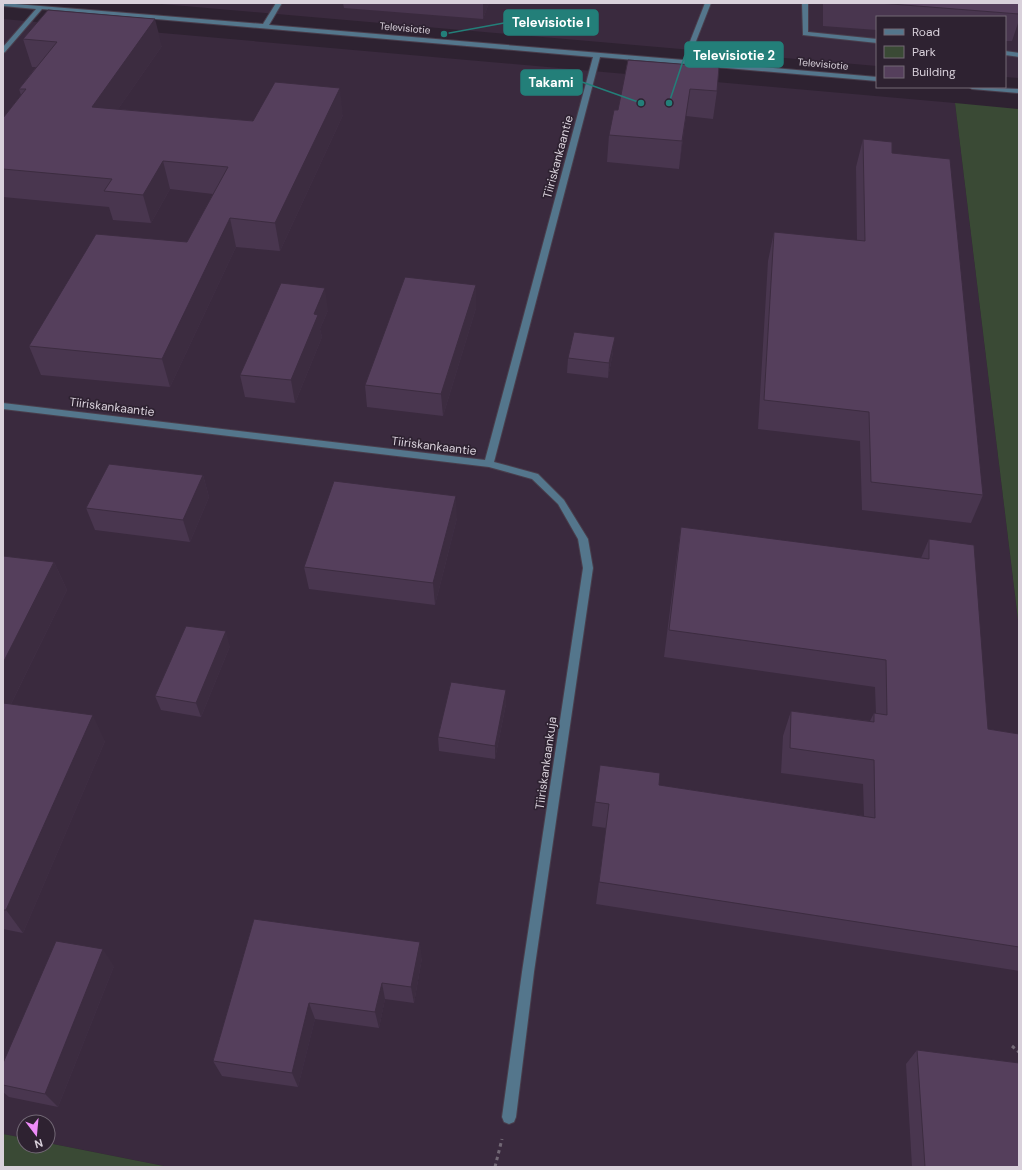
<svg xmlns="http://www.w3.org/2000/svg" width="1022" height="1170" font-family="'DM Sans',sans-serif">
	<rect width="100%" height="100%" fill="#2e2231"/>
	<!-- built -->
	<g fill="#3a2a3e">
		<path d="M 150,3 L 1019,3 L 1019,78 L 1005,77 L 1005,17 L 877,17 L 877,66 Z"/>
		<path d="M 3,19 L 955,103 L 1019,628 L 1019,1167 L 169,1167 L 48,1143 L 48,1122 L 24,1122 L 24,1138 L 3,1134 Z"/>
	</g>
	<!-- green -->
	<g fill="#3a4a35">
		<path d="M 955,103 L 1019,109 L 1019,628 Z"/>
		<path d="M 3,1134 L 24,1138 L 24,1146 L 48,1146 L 48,1143 L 169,1167 L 3,1167 Z"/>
	</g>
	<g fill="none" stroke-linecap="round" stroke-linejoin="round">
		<defs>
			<g id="minor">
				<path d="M 3,3 L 263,24 L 276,3 L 282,3 L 269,25 L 684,60 L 687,49 L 705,3 L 711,3 L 693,49 L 691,61 L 877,77 L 877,81 L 600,57 L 494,462 L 538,474 L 564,500 L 588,539 L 593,568 L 534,972 L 516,1117 L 514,1122 L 509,1124 L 504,1122 L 502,1117 L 522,972 L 583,568 L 578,539 L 558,504 L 532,479 L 489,467 L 3,409 L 3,403 L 485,460 L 593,57 L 42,9 L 5,52 L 3,53 L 3,47 L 36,9 L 3,6 Z"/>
				<path d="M 802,3 L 808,3 L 808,32 L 877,39 L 877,43 L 803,35 Z"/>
				<path d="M 1005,51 L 1019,53 L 1019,57 L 1005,55 Z"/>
				<path d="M 969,87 L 1019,89 L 1019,93 L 972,89 Z"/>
			</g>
		</defs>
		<!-- minor casing -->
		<use href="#minor" stroke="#493e4c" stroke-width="2"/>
		<!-- path -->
		<g stroke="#726875" stroke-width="3" stroke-dasharray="3.5 3.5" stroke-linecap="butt">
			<path d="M 1012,1046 L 1019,1052"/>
			<path d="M 495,1167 L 502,1139"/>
		</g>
		<!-- minor -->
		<use href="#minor" fill="#54768c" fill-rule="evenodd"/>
	</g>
	<!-- wall -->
	<g fill="#49364f">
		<path d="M 343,3 L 489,3 L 483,19 L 344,8 Z"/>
		<path d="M 823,3 L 1019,3 L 1019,20 L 1012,41 L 1005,41 L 1005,17 L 877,17 L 877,30 L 823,26 Z"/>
		<path d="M 23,39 L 162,46 L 118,109 L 253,121 L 343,115 L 280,251 L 236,247 L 170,387 L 41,375 L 29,346 L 187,242 L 213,194 L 170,189 L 151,223 L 113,220 L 109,207 L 3,197 L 3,118 L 21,95 L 19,89 L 36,67 L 32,67 Z"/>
		<path d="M 628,60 L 717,91 L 713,119 L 686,116 L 679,169 L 607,162 L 609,135 L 618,110 Z"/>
		<path d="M 863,139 L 892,153 L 983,495 L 971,523 L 862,510 L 860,441 L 758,429 L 768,261 L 774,232 L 857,241 L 856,167 Z"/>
		<path d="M 476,308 L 443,416 L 367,407 L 365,385 Z"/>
		<path d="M 328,310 L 320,329 L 322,337 L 295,403 L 245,397 L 240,375 Z"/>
		<path d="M 613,352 L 608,378 L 567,373 L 568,358 Z"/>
		<path d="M 203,475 L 209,497 L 190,542 L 95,530 L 86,508 Z"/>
		<path d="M 457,518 L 435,605 L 309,589 L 304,567 Z"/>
		<path d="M 681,527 L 921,558 L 929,539 L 988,729 L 1019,734 L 1019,971 L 596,904 L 606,828 L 592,826 L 595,802 L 659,785 L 864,816 L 863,784 L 781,773 L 783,736 L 791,711 L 870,721 L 874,713 L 876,714 L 875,687 L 664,657 L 677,555 Z"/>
		<path d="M 3,556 L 54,562 L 67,590 L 11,704 L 105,741 L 23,933 L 3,929 Z"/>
		<path d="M 230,646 L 201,717 L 161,710 L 155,696 Z"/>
		<path d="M 506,704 L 495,759 L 439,751 L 438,737 Z"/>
		<path d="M 254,919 L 422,958 L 414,1003 L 385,999 L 379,1028 L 315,1019 L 298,1087 L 222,1076 L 213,1061 Z"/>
		<path d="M 114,966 L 58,1107 L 9,1097 L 3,1092 L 3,1063 Z"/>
		<path d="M 917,1050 L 1019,1167 L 912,1167 L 906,1064 Z"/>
	</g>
	<!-- shaded-wall -->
	<g fill="#3c2c40">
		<path d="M 483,3 L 489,3 L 483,19 Z"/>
		<path d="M 155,19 L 162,46 L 100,135 L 92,107 Z"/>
		<path d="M 340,88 L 343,115 L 280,251 L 275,223 Z"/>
		<path d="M 690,89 L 686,116 L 679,169 L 682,141 Z"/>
		<path d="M 163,161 L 170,189 L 151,223 L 143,195 Z"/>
		<path d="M 230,218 L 236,247 L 170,387 L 162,359 Z"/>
		<path d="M 476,285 L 476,308 L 443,416 L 441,394 Z"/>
		<path d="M 325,288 L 328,310 L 320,329 L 322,337 L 295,403 L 291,380 L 314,314 Z"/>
		<path d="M 615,337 L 613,352 L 608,378 L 609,363 Z"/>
		<path d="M 203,475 L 209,497 L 190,542 L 183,520 Z"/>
		<path d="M 456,496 L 457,518 L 435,605 L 433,583 Z"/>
		<path d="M 54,562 L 67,590 L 3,720 L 3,663 Z"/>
		<path d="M 226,631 L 230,646 L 201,717 L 196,703 Z"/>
		<path d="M 506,690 L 506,704 L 495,759 L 495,746 Z"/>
		<path d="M 93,715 L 105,741 L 23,933 L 6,910 Z"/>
		<path d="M 420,942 L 422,958 L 414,1003 L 411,987 Z"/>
		<path d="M 103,949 L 114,966 L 58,1107 L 45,1094 Z"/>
		<path d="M 382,983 L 385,999 L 379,1028 L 375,1012 Z"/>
		<path d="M 309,1003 L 315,1019 L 298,1087 L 292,1073 Z"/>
	</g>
	<!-- building -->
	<g fill="#553f5c" stroke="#3c2c40">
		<path d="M 879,3 L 1019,3 L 1019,14 Z"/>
		<path d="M 48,10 L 155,19 L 92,107 L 253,121 L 275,82 L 340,88 L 275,223 L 230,218 L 162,359 L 29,346 L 96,234 L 187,242 L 228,167 L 163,161 L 143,195 L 104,191 L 112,179 L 3,169 L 3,118 L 26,89 L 19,89 L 57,42 L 23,39 Z"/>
		<path d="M 628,60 L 719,67 L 717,91 L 690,89 L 682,141 L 609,135 L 614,110 L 618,110 Z"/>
		<path d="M 863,139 L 892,142 L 892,153 L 950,159 L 983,495 L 871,482 L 869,412 L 764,400 L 774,232 L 865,241 Z"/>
		<path d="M 405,277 L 476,285 L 441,394 L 365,385 Z"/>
		<path d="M 281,283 L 325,288 L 314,314 L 318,315 L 291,380 L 240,375 Z"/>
		<path d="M 574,332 L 615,337 L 609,363 L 568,358 Z"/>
		<path d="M 109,464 L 203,475 L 183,520 L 86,508 Z"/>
		<path d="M 334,481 L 456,496 L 433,583 L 304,567 Z"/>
		<path d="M 681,527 L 929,559 L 929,539 L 974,545 L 988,729 L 1019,734 L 1019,947 L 599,882 L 609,804 L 595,802 L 600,765 L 660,773 L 659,785 L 875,818 L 874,760 L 790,748 L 791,711 L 874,722 L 874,713 L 887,715 L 886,660 L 669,630 Z"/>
		<path d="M 3,556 L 54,562 L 3,663 Z"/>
		<path d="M 186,626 L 226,631 L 196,703 L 155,696 Z"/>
		<path d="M 451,682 L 506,690 L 495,746 L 438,737 Z"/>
		<path d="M 3,703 L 93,715 L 6,910 L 3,910 Z"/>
		<path d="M 254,919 L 420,942 L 411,987 L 382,983 L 375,1012 L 309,1003 L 292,1073 L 213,1061 Z"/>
		<path d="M 56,941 L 103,949 L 45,1094 L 3,1085 L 3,1063 Z"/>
		<path d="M 917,1050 L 1019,1063 L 1019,1167 L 925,1167 Z"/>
	</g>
	<g text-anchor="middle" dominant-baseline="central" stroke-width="3.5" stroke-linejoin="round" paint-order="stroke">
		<!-- far-street labels -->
		<g font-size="10" fill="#d9d1db" stroke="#2e2231">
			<text transform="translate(405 28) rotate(5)">Televisiotie</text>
			<text transform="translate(823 64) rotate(5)">Televisiotie</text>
		</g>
		<!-- street labels -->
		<g font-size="12" fill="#d9d1db" stroke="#2e2231">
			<text transform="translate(558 157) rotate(-75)">Tiiriskankaantie</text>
			<text transform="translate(112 407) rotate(7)">Tiiriskankaantie</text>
			<text transform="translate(434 446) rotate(7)">Tiiriskankaantie</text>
			<text transform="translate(546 763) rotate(-82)">Tiiriskankaankuja</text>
		</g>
	</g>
	<!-- callouts -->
	<path fill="none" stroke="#237f79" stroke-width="1.5" d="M444 34L504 23M669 103L685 55M641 103L582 82"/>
	<g fill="#237f79" stroke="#2e2231" stroke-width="1.5">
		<circle cx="444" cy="34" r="4"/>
		<circle cx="669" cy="103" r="4"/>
		<circle cx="641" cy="103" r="4"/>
	</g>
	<g fill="#237f79" stroke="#237f79" stroke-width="1.5">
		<rect x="504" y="10" width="94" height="25" rx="4"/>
		<rect x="685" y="42" width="98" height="25" rx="4"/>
		<rect x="521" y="70" width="61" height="25" rx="4"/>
	</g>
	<g font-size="13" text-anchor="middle" font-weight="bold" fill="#fff">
		<text x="551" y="27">Televisiotie I</text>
		<text x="734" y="60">Televisiotie 2</text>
		<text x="551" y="87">Takami</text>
	</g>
	<!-- border -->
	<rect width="1022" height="1170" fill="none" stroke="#d9d1db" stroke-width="8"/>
	<!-- legend -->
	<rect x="876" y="16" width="130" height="72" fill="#2e2231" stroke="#726875"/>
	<rect x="884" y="29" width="20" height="6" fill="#54768c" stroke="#726875"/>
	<text x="912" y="36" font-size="12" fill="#d9d1db">Road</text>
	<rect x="884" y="46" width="20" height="12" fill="#3a4a35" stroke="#726875"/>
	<text x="912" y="56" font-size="12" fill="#d9d1db">Park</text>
	<rect x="884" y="66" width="20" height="12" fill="#553f5c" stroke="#726875"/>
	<text x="912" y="76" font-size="12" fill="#d9d1db">Building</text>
	<!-- north arrow -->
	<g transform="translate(36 1134) rotate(164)"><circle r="19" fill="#2e2231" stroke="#726875"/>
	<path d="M0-3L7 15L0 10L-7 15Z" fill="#ee8cf8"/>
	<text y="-6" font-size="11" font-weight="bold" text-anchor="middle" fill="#d9d1db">N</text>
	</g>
</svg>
